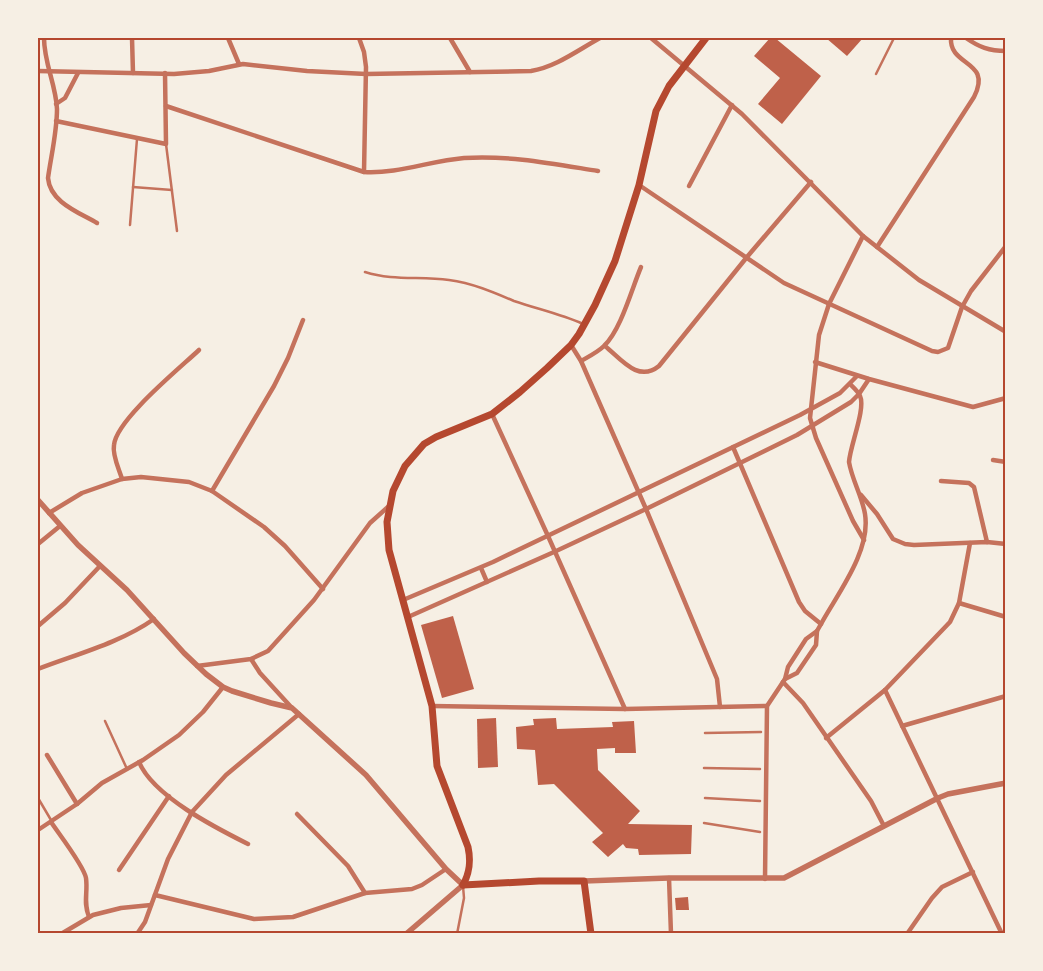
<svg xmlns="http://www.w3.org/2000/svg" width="1043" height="971" font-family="Literata,serif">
	<rect width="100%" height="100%" fill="#f6efe4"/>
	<!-- building -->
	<g fill="#bf614a">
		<path d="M 770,38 L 775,38 L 821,76 L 782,124 L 758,104 L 780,78 L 754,56 Z"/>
		<path d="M 826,38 L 863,38 L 847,56 Z"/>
		<path d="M 453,616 L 474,689 L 442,698 L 421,625 Z"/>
		<path d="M 496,718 L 498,767 L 478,768 L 477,719 Z"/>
		<path d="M 556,718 L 557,729 L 613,727 L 612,722 L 634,721 L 636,753 L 615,753 L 615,748 L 597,749 L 598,770 L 640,811 L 628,824 L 692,825 L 691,854 L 639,855 L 638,849 L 626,848 L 623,844 L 608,857 L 592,842 L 603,833 L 554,784 L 538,785 L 535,750 L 517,749 L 516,727 L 534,725 L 533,719 Z"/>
		<path d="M 688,897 L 689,910 L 676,910 L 675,898 Z"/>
	</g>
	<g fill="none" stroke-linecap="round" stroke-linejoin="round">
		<!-- service -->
		<g stroke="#c5725c" stroke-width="2.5">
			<path d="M 876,74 L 894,38"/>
			<path d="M 166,144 L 177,231"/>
			<path d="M 133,187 L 172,190"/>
			<path d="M 130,225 L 137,139"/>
			<path d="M 365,272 C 393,281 420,276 449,280 C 472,283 493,292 514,301 C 537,309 561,314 583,324"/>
			<path d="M 105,721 L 127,769"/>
			<path d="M 705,733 L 761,732"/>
			<path d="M 704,768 L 760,769"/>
			<path d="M 38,798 L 51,820"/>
			<path d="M 705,798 L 760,801"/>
			<path d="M 704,823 L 760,832"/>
			<path d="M 457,934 L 464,898 L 463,886"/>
		</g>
		<!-- minor -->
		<g stroke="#c5725c" stroke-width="4.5">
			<path d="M 44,38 C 44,63 56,85 57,109 C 57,132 51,156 48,178 C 50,202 78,212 97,223"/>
			<path d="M 132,38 L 133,73"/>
			<path d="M 228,38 L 239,64"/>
			<path d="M 359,38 L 364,52 L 366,67 L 364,172"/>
			<path d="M 450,38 L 470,72"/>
			<path d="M 651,38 L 742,114 L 863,236 L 919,280 L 1006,332"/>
			<path d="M 966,38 C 979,47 989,51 1006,51"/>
			<path d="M 38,71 L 174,74 L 209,71 L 243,64 L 307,71 L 366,74 L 531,71 C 556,67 578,50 600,38"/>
			<path d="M 56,104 L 65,98 L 78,73"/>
			<path d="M 166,106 L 364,172 C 397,174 430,161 464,158 C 509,155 554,164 598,171"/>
			<path d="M 56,121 L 166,144 L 165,73"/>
			<path d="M 639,185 L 784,283 L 932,351 L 938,352 L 948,348 L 962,307 L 971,291 L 1006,246"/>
			<path d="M 689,186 L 732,105"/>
			<path d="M 863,236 L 829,304 L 819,335 L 810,418 L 816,438 L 853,521 L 864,540"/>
			<path d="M 877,247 L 974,97 C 993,60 949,67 951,38"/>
			<path d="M 571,345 L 581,361 L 646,509 L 717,679 L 720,707"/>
			<path d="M 605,346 C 621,359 638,383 659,366 L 747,257 L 811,182"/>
			<path d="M 581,361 C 588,357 598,352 604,346 C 621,330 632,288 641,267"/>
			<path d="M 815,362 L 869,379 L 973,407 L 1006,398"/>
			<path d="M 492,414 L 548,536 L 625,709"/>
			<path d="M 733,447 L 799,602 L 805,611 L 821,624"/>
			<path d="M 993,460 L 1006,462"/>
			<path d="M 122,479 C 119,469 112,455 114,445 C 116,420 180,368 199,350"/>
			<path d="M 941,481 L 969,483 L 974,487 L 987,542"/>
			<path d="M 212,491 L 274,386 L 288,358 L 303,320"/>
			<path d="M 861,495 L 877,514 L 893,539 L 905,544 L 914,545 L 987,542 L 1006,544"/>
			<path d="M 49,513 L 82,493 L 122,479 L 141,477 L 189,482 L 212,491 L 264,527 L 285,546 L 323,589"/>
			<path d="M 38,544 L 60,526"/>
			<path d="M 481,568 L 487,582"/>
			<path d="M 403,600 L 493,562 L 800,415 L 840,393 L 857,376"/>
			<path d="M 959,603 L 1006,617"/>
			<path d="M 408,617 L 554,552 L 646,509 L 797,435 L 851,402 L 859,394 L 869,379"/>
			<path d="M 38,626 L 65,603 L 100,566"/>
			<path d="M 251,659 L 260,673 L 292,708"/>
			<path d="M 197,666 L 251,659 L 268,651 L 314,600 L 370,523 L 389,506"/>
			<path d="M 38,669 C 77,654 120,643 154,619"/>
			<path d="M 785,679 L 797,673 L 816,645 L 817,631"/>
			<path d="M 783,682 L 803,703 L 871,801 L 884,826"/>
			<path d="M 885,690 L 1002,934"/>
			<path d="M 432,706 L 625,709 L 767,706"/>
			<path d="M 902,726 L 1006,696"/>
			<path d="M 826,738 L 885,690 L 950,622 L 959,603 L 970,543"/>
			<path d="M 47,755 L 77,804"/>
			<path d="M 139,762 C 153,796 216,828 248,844"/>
			<path d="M 297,814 L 348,866 L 365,893"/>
			<path d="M 51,822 C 59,834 84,866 86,878 C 88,893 83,902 89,917"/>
			<path d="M 38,830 L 77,804 L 102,783 L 143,760 L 179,735 L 203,712 L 223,687"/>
			<path d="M 119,870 L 169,796"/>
			<path d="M 669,878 L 671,934"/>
			<path d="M 765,879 L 767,706 L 785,679 L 788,667 L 806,639 L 817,631 L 821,624 C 838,593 871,551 865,514 C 862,496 852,480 849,462 C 850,446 866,408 860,396 C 858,391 853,387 850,384"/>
			<path d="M 155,895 L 254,919 L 293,917 L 365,893 L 412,889 L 422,885 L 446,869"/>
			<path d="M 61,934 L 93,915 L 121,908 L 151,905"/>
			<path d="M 137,934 L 145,922 L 168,859 L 192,812 L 226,775 L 299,714"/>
			<path d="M 907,934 L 932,898 L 942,887 L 973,872"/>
		</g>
		<!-- tertiary -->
		<g stroke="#c5725c" stroke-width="5.5">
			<path d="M 38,500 L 78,545 L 127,590 L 184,653 L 206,674 L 223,687 L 232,691 L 271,703 L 292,708 L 366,775 L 446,869 L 463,885 L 406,934"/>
			<path d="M 584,881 L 669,878 L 784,878 L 938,798 L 948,794 L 1006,783"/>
		</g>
		<!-- secondary -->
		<g stroke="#b5482f" stroke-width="7">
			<path d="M 463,885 C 470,872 471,861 468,847 L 437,766 L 432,706 L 389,550 L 387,522 L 393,491 L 405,466 L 424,444 L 436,437 L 492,414 L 520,392 L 547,368 L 571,345 L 579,334 L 595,305 L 615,261 L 639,185 L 656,111 L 669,86 L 706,38"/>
			<path d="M 463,885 L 539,881 L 584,881 L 591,934"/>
		</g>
	</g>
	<!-- border -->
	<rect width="1043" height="971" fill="none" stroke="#f6efe4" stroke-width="78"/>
	<rect x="39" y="39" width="965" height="893" fill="none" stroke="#b5482f" stroke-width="2"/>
</svg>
